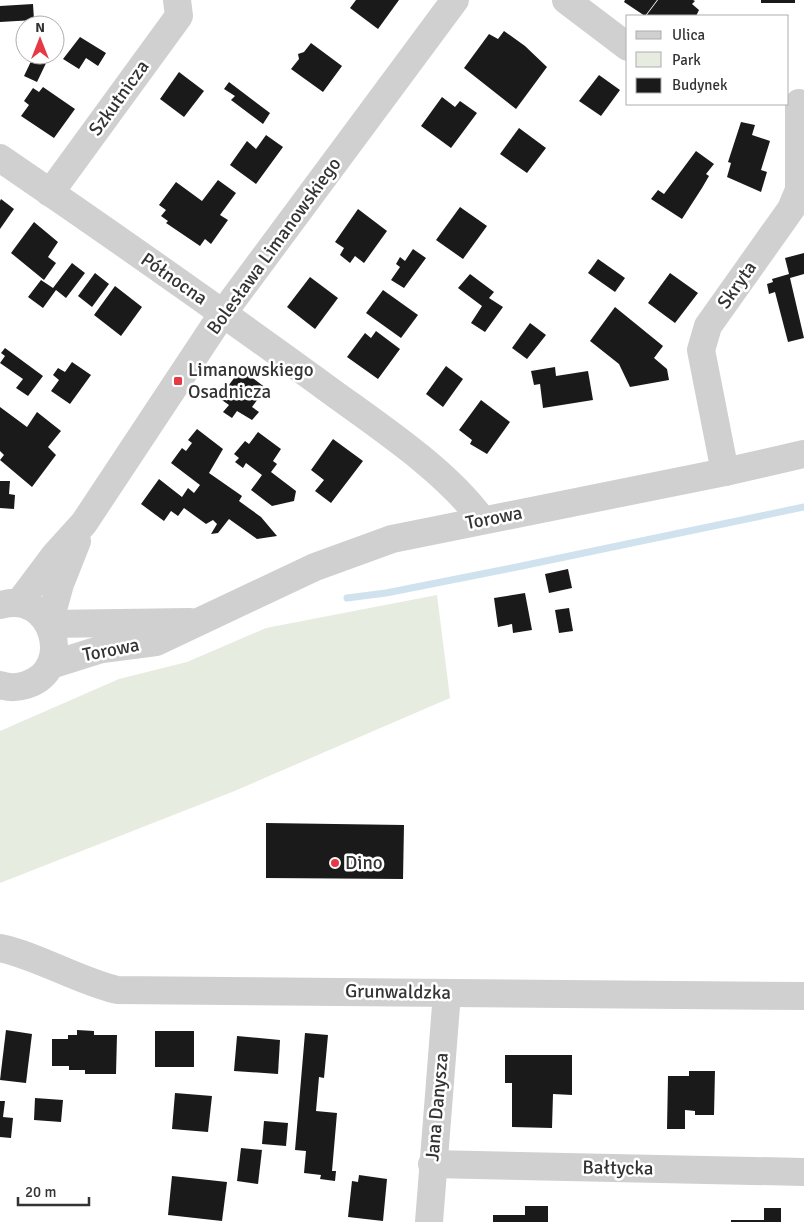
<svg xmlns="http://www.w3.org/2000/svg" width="804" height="1222" font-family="Signika,sans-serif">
	<rect width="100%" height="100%" fill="#fff"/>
	<!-- green -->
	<path fill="#e6ecdf" d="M 437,595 L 450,698 L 232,792 L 0,883 L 0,731 L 119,679 L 187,662 L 266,628 Z"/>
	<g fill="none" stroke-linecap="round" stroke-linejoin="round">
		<!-- stream -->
		<path stroke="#cfe2ee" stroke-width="7" d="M 347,598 L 386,593 L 512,568 L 804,507"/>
	</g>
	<!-- building -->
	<g fill="#1a1a1a">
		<path d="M 356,0 L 399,0 L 378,29 L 350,8 Z"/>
		<path d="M 625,0 L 657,0 L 645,16 L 624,2 Z"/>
		<path d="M 658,0 L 693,0 L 695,1 L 692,4 L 699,10 L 696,16 L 646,16 Z"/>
		<rect x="761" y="0" width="34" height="3"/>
		<path d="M 33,4 L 34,20 L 0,22 L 0,6 Z"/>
		<path d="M 504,31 L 525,46 L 547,67 L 516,109 L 464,68 L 489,34 L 498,39 Z"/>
		<path d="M 80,37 L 106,53 L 98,66 L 86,58 L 79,69 L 63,59 Z"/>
		<path d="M 311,43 L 342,66 L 323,92 L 291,69 L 299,59 L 298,54 L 304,52 Z"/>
		<path d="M 34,55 L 46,55 L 45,57 L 48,59 L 37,82 L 24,76 Z"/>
		<path d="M 179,72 L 204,91 L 184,117 L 160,99 Z"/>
		<path d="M 599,75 L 620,90 L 601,116 L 579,101 Z"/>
		<path d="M 229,82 L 270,113 L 263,124 L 231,100 L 235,96 L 224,89 Z"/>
		<path d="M 43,87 L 75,109 L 54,138 L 21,116 L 29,105 L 24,101 L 33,88 L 39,92 Z"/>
		<path d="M 442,97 L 455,107 L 460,101 L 477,113 L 451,148 L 421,126 Z"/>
		<path d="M 741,122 L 755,125 L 752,135 L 770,141 L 761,170 L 767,172 L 761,192 L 727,177 L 731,163 L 728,162 Z"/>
		<path d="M 519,128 L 546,148 L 527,173 L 500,154 Z"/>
		<path d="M 266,135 L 283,147 L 256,184 L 230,165 L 247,141 L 256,149 Z"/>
		<path d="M 696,151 L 714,164 L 706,174 L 709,176 L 702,188 L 682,219 L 651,199 L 658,190 L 664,194 Z"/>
		<path d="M 218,180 L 236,193 L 220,215 L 228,220 L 211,244 L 205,239 L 200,246 L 166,223 L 168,221 L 161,216 L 166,210 L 159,205 L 176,182 L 202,201 Z"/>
		<path d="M 1,199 L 14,209 L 0,229 L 0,201 Z"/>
		<path d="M 460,207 L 487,226 L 463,259 L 436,240 Z"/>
		<path d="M 358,209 L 387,231 L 364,263 L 355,256 L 350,263 L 340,255 L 344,248 L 335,242 Z"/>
		<path d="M 34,222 L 58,242 L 48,257 L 56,263 L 44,280 L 11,253 Z"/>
		<path d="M 413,249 L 426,258 L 404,288 L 391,280 L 400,267 L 396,264 L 400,257 L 405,261 Z"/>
		<path d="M 804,253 L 804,274 L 790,278 L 804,338 L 788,342 L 775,292 L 769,294 L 767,284 L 773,282 L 772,279 L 789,274 L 785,258 Z"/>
		<path d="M 598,259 L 625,278 L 615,292 L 588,273 Z"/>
		<path d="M 72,263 L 85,273 L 66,298 L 56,290 L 43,308 L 28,297 L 41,280 L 53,288 Z"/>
		<path d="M 95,273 L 109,284 L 92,307 L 78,296 Z"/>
		<path d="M 670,273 L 698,293 L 675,323 L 648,303 Z"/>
		<path d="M 470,274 L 494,292 L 489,298 L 503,307 L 485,332 L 471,323 L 482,306 L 458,288 Z"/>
		<path d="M 310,277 L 338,298 L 315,329 L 287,307 Z"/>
		<path d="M 115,286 L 142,307 L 121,336 L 94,315 Z"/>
		<path d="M 383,290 L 418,315 L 401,338 L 366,313 Z"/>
		<path d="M 615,307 L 663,346 L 654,358 L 667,369 L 669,380 L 630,387 L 619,364 L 590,341 Z"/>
		<path d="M 530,323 L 546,335 L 527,359 L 512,348 Z"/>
		<path d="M 376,331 L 400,349 L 378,379 L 347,357 L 365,333 L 371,338 Z"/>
		<path d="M 5,348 L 43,376 L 28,396 L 16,388 L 23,379 L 0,363 L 5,356 L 1,353 Z"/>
		<path d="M 72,362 L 91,375 L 70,404 L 51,391 L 59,380 L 53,375 L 58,368 L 65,372 Z"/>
		<path d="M 446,366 L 463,379 L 443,407 L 426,394 Z"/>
		<path d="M 555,367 L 556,376 L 588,371 L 593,400 L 543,408 L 540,384 L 534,385 L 531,371 Z"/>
		<path d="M 241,369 L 266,388 L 252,407 L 259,412 L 252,420 L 237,411 L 232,418 L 223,412 L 229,405 L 219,398 Z"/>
		<path d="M 481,400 L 510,422 L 487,454 L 470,444 L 472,440 L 459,430 Z"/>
		<path d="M 0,407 L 27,427 L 37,412 L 61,431 L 48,447 L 56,455 L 32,487 L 0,460 L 4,455 L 0,451 Z"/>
		<path d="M 197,429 L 223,449 L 209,473 L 242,496 L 239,501 L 261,517 L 277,536 L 257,539 L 229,519 L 218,533 L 211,534 L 217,524 L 213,520 L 206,524 L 184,508 L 178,516 L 171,511 L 164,521 L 141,504 L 159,479 L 182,497 L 188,488 L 194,493 L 200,485 L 171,463 L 182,448 L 186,451 L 192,443 L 188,440 Z"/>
		<path d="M 258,432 L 281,449 L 273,461 L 277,464 L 271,472 L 296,491 L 294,501 L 272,506 L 251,490 L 262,475 L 246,463 L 243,468 L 235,462 L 239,458 L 234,454 L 245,441 L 249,444 Z"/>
		<path d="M 333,439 L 363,461 L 331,503 L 315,491 L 324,480 L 311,470 Z"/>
		<path d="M 0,481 L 10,481 L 9,494 L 15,495 L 14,509 L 0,508 Z"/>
		<path d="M 568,569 L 572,588 L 549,593 L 545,574 Z"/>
		<path d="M 525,593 L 532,630 L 513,633 L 512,624 L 498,627 L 494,598 Z"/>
		<path d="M 569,608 L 573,631 L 559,633 L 555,610 Z"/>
		<path d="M 266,823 L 404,825 L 403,879 L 266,878 Z"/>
		<path d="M 6,1030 L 32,1034 L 26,1083 L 0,1080 Z"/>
		<path d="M 77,1030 L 94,1031 L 94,1035 L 117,1035 L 116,1074 L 85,1074 L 85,1070 L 69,1070 L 69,1066 L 52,1066 L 52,1039 L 68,1039 L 68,1035 L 77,1035 Z"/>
		<rect x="155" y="1031" width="39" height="36"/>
		<path d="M 305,1033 L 328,1035 L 324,1078 L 319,1077 L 316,1111 L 337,1113 L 332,1171 L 336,1171 L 335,1181 L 320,1179 L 321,1175 L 304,1173 L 306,1151 L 295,1150 Z"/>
		<path d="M 237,1036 L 280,1040 L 278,1074 L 234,1071 Z"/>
		<path d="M 505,1055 L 572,1055 L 572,1095 L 553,1094 L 552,1128 L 512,1127 L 512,1083 L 505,1083 Z"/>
		<path d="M 689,1071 L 715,1071 L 714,1115 L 695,1115 L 695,1111 L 685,1110 L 685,1129 L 667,1129 L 668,1076 L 689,1076 Z"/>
		<path d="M 175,1093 L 212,1096 L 208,1132 L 172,1129 Z"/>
		<path d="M 35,1098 L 63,1100 L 61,1122 L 34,1120 Z"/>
		<path d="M 0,1101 L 5,1101 L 3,1117 L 13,1118 L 11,1138 L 0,1137 Z"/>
		<path d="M 264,1121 L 288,1123 L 286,1146 L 262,1144 Z"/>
		<path d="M 241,1148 L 262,1150 L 258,1184 L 237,1181 Z"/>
		<path d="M 359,1175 L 387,1179 L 383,1221 L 348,1217 L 352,1181 L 358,1182 Z"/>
		<path d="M 172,1176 L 227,1182 L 222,1221 L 168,1215 Z"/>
		<path d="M 525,1206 L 548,1206 L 548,1222 L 493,1222 L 493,1215 L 525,1215 Z"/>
		<path d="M 764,1208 L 781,1208 L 781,1222 L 731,1222 L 731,1220 L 764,1220 Z"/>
	</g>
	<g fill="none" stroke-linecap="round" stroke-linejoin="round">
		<!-- minor -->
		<g stroke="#d0d0d0" stroke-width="28">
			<path d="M 566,0 L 628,47"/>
			<path d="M 0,158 C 107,231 212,305 317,381 C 369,420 444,467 482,520"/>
			<path d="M 50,193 L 179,16 L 177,0"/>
			<path d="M 725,472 L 701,350 L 708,326 L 791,209 L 799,190 L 799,103"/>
			<path d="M 19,603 L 55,555 L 84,523 L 223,313 L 455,0"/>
			<path d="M 49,624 L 190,622"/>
			<path d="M 49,624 L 60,584 L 77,541"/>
			<path d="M 51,665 L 102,649 L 156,642 L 315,567 L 392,539 L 725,472 L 804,454"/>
			<path d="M 0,685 C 9,688 17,688 26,685 C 77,669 52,589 1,605"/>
			<path d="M 0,948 C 41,957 76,980 117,990 L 804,996"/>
			<path d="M 432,1164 L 804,1172"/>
			<path d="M 429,1222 L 447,993"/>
		</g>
	</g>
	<!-- markers -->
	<g fill="#e63946" stroke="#fff" stroke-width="2">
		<rect x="173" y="376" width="10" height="10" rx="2.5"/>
		<circle cx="335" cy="863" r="5"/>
	</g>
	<g text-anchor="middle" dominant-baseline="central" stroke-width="5" stroke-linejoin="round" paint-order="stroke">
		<!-- street labels -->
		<g font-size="19" fill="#333" stroke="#fff">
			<text transform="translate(119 98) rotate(-54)">Szkutnicza</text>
			<text transform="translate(274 246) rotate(-54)">Bolesława Limanowskiego</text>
			<text transform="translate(174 279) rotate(35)">Północna</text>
			<text transform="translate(737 285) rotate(-55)">Skryta</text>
			<text transform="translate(494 518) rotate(-11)">Torowa</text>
			<text transform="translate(111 650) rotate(-11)">Torowa</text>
			<text transform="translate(398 992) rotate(1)">Grunwaldzka</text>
			<text transform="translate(437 1107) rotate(-85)">Jana Danysza</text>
			<text transform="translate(618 1168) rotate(1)">Bałtycka</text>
		</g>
		<!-- poi labels -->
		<g font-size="19" fill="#333" stroke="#fff" text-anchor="start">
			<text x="188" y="370">Limanowskiego<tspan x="188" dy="22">Osadnicza</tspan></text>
			<text x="345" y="863">Dino</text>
		</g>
	</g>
	<!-- legend -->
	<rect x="626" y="15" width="162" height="90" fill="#ffffff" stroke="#adadad"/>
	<rect x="636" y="31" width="25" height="8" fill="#d0d0d0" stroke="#adadad"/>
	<text x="672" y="40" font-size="15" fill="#333333">Ulica</text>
	<rect x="636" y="52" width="25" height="15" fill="#e6ecdf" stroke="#adadad"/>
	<text x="672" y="65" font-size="15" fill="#333333">Park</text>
	<rect x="636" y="78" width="25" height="15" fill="#1a1a1a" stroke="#adadad"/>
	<text x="672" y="90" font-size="15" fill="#333333">Budynek</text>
	<!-- north arrow -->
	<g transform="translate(40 40)"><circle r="24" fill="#ffffff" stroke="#adadad"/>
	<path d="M0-4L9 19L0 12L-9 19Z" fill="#e63946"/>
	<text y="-8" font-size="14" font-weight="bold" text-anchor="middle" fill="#333333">N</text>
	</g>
	<!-- scale -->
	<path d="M18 1197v8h71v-8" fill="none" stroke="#333333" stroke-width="2.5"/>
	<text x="25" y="1197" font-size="15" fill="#333333" stroke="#ffffff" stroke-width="4" paint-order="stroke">20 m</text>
</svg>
